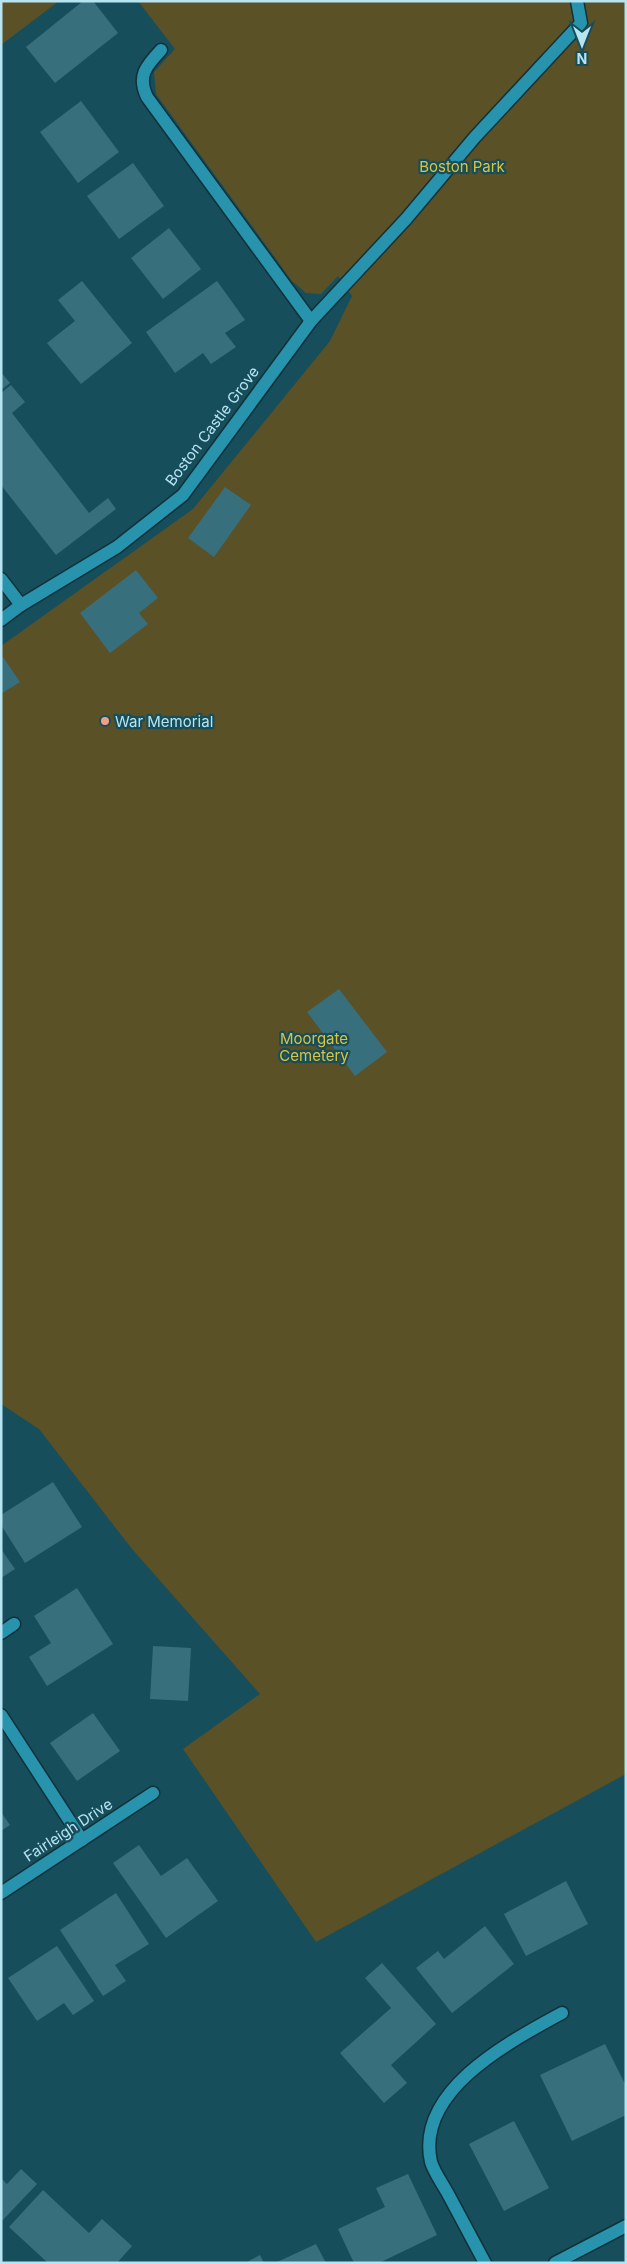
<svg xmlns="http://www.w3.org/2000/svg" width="627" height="2264" font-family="Inter,sans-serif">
	<rect width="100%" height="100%" fill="#174e5b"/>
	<!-- green -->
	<g fill="#5a5127">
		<path d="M 1,1 L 59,1 L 1,45 Z"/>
		<path d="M 138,1 L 626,1 L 626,1774 L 316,1942 L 183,1749 L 260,1694 L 132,1549 L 39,1429 L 1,1404 L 1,646 L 193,509 L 330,341 L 352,296 L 338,276 L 321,294 L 306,293 L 292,281 L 156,94 L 154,72 L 175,49 Z"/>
	</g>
	<!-- building -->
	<g fill="#376f7d">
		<path d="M 83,1 L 93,1 L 118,33 L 55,83 L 26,47 Z"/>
		<path d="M 81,101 L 119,152 L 78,183 L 40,132 Z"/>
		<path d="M 133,163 L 164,206 L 119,239 L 87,196 Z"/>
		<path d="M 169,228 L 201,269 L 163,299 L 131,258 Z"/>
		<path d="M 82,281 L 132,343 L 81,384 L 47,343 L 75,321 L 58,300 Z"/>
		<path d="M 217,281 L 245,320 L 225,333 L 236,347 L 211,364 L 203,353 L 175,373 L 146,332 Z"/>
		<path d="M 1,372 L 10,383 L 1,390 Z"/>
		<path d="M 11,385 L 25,402 L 12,413 L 89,513 L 108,498 L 116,509 L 56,555 L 1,485 L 1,393 Z"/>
		<path d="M 225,487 L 251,505 L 214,557 L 188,538 Z"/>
		<path d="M 136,570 L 158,598 L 139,613 L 148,624 L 110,653 L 80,613 Z"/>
		<path d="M 3,657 L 20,682 L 1,694 L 1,659 Z"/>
		<path d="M 339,989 L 387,1052 L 355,1076 L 307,1012 Z"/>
		<path d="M 53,1482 L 82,1527 L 25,1563 L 1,1525 L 1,1515 Z"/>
		<path d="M 1,1549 L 15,1569 L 1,1578 Z"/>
		<path d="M 77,1588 L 113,1644 L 47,1686 L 29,1657 L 51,1643 L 34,1616 Z"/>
		<path d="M 153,1646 L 191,1648 L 188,1701 L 150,1699 Z"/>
		<path d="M 93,1713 L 120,1751 L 77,1781 L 50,1743 Z"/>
		<path d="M 1,1812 L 10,1825 L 1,1831 Z"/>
		<path d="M 139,1845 L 161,1876 L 187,1858 L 218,1901 L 166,1938 L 113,1863 Z"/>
		<path d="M 566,1881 L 588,1924 L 526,1956 L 504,1914 Z"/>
		<path d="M 116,1893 L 149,1944 L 115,1965 L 126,1981 L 103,1996 L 60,1930 Z"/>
		<path d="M 485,1926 L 514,1964 L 452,2013 L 416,1968 L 438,1951 L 444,1959 Z"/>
		<path d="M 57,1946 L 94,2001 L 73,2015 L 64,2003 L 37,2021 L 8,1978 Z"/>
		<path d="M 382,1963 L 436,2024 L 391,2065 L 407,2083 L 384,2103 L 340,2053 L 391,2008 L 365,1978 Z"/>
		<path d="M 605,2044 L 626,2086 L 626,2115 L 572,2141 L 540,2075 Z"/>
		<path d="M 514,2121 L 549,2188 L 504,2211 L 469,2144 Z"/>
		<path d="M 21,2169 L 37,2184 L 1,2222 L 1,2178 L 7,2184 Z"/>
		<path d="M 408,2174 L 437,2235 L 379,2263 L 354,2263 L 338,2229 L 385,2207 L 376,2188 Z"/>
		<path d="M 43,2190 L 89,2233 L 102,2219 L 132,2246 L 117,2263 L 48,2263 L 9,2227 Z"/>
		<path d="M 316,2244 L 326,2263 L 275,2263 Z"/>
		<path d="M 260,2255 L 264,2263 L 245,2263 Z"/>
	</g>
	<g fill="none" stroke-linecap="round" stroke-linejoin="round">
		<defs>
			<g id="minor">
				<path d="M 161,50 C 146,66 137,76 147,97 L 311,321"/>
				<path d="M 1,579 L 21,605"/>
				<path d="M 1,620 L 21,605 L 117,547 L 183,495 L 311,321 L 406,219 L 475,137 L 581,23 L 577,1"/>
				<path d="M 1,1633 L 14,1624"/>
				<path d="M 1,1715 L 82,1840"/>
				<path d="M 1,1893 L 153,1793"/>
				<path d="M 485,2263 C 472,2239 460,2216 447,2192 C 442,2183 434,2172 431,2162 C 415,2090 511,2041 562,2013"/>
				<path d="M 555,2263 L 626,2226"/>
			</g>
		</defs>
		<!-- minor casing -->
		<use href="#minor" stroke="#113139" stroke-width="15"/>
		<!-- minor -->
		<use href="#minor" stroke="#2793ac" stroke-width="12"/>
	</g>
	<!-- markers -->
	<circle fill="#f39f86" stroke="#174e5b" stroke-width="2" cx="105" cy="721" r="5"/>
	<g text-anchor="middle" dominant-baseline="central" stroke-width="4.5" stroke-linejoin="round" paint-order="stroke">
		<!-- park labels -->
		<g font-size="15" fill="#ddc23c" stroke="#174e5b">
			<text x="462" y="166">Boston Park</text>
			<text x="314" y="1038">Moorgate<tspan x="314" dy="17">Cemetery</tspan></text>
		</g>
		<!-- street labels -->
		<g font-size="15" fill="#b7e4f1" stroke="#174e5b">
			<text transform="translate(212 426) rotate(-53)">Boston Castle Grove</text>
			<text transform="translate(68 1830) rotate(-33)">Fairleigh Drive</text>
		</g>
		<!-- poi labels -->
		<g font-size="15" fill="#b7e4f1" stroke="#174e5b" text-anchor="start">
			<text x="115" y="721">War Memorial</text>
		</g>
	</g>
	<!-- border -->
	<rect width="627" height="2264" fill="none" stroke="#b7e4f1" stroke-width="5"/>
	<!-- north arrow -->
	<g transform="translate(582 45) rotate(180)" stroke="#174e5b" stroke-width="4" paint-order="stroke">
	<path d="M0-4L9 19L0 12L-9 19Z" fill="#b7e4f1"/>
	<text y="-8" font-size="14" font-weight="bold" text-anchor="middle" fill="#b7e4f1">N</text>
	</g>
</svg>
